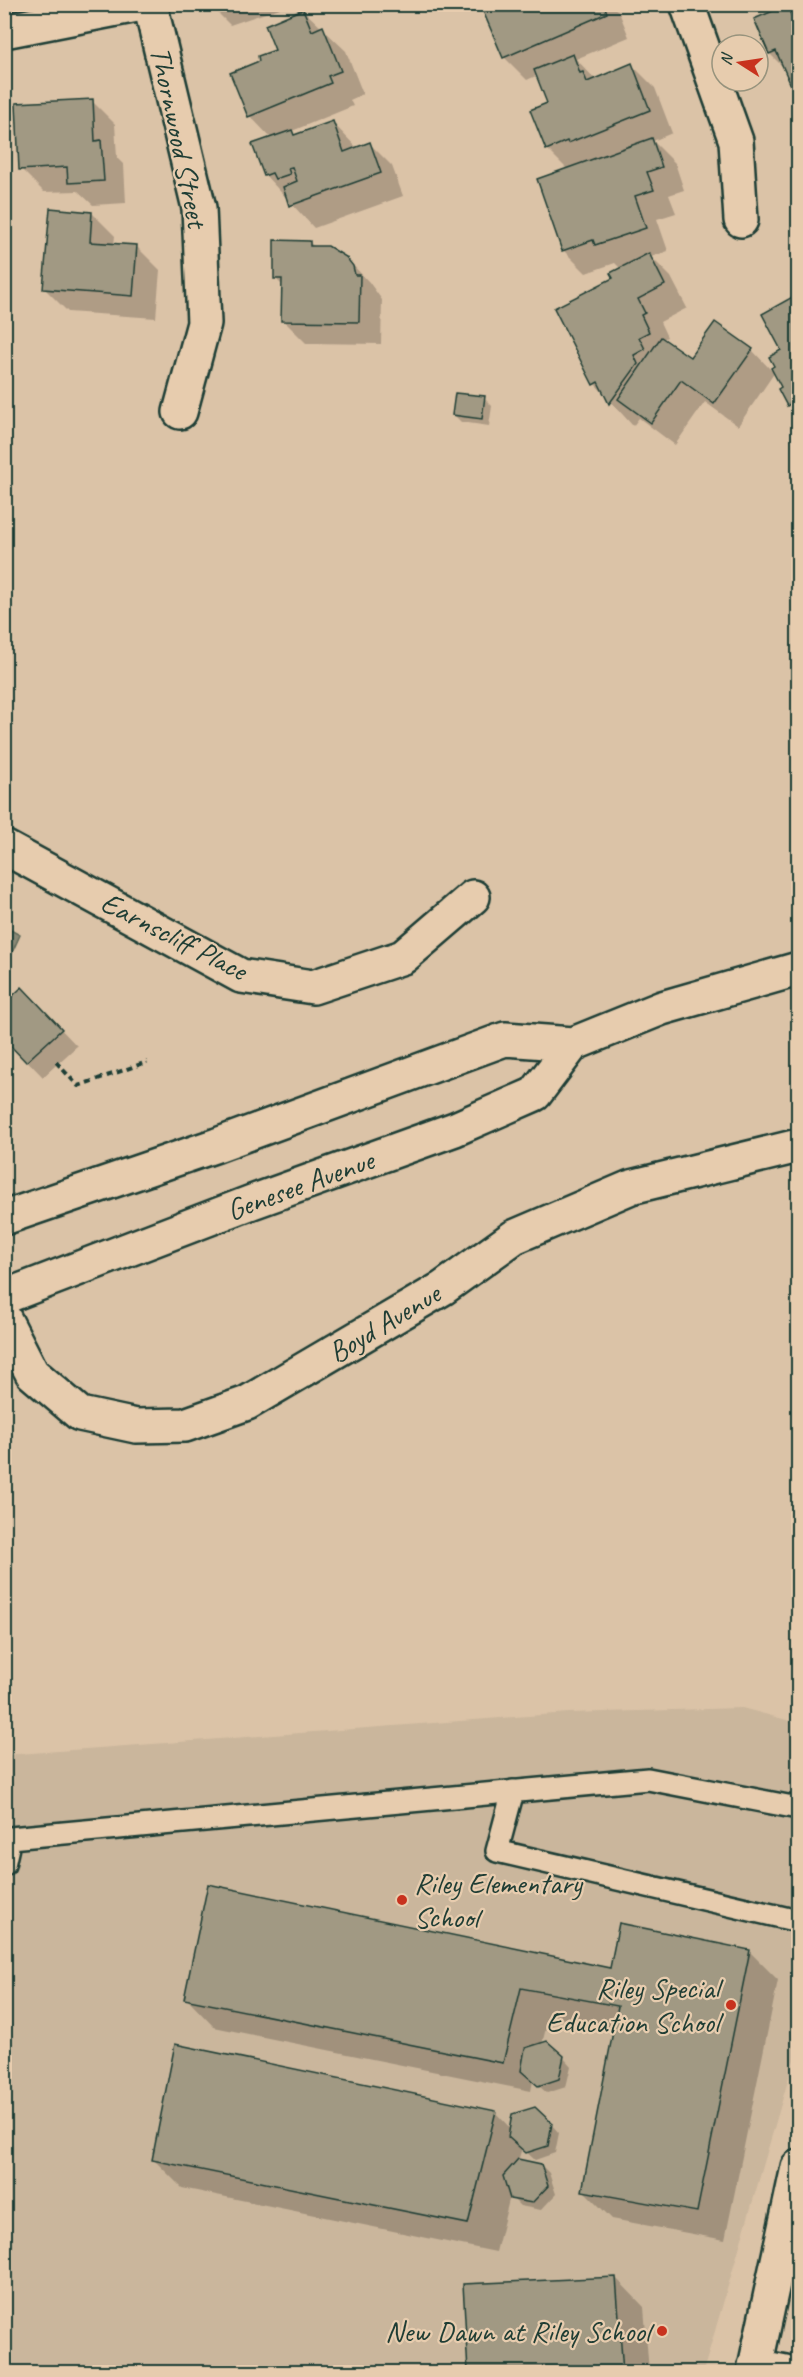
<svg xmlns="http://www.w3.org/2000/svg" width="803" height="2377" font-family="Caveat,sans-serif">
	<rect width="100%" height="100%" fill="#dbc3a7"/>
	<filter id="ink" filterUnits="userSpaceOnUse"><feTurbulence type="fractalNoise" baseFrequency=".0167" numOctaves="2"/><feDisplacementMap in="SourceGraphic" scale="12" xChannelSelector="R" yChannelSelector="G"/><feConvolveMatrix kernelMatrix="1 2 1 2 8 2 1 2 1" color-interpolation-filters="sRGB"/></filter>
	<g filter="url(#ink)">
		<!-- built -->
		<path fill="#cab69c" d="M 742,1708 L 798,1723 L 798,2046 L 703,2372 L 5,2372 L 5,1755 L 569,1713 Z"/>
		<!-- water -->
		<path fill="#898874" stroke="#5f6a5a" stroke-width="1.5" d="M 5,927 L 20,935 L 5,968 Z"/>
		<!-- shadow -->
		<g fill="#0003">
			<path d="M 213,4 L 292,4 L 230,25 L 214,9 Z"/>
			<path d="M 482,4 L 611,4 L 619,12 L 629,37 L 576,59 L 596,80 L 632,65 L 655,88 L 672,133 L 653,141 L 675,163 L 684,190 L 669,195 L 676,213 L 657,219 L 668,251 L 651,257 L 671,277 L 687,308 L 660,322 L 667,337 L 663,339 L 691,359 L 752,350 L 771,370 L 776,366 L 783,351 L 795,297 L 798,300 L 798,416 L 788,405 L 783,387 L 775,372 L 738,426 L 705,402 L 675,445 L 639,418 L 633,426 L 595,384 L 615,279 L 621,269 L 615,263 L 586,273 L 563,250 L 568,170 L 547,149 L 549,104 L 538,75 L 527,80 L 504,57 Z"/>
			<path d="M 755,4 L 769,4 L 759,9 Z"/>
			<path d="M 787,7 L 798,19 L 798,94 L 794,89 L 785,69 L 770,54 L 756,19 Z"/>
			<path d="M 303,10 L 346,51 L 363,94 L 350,100 L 353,106 L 292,131 L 296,136 L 333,123 L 357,148 L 369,143 L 392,166 L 403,196 L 314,228 L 265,175 L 272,139 L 250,116 L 261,62 L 277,51 Z"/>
			<path d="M 92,101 L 115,124 L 117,158 L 124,165 L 126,203 L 93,205 L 78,191 L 44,192 L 21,169 Z"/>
			<path d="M 92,213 L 115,236 L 114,245 L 137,247 L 160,270 L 156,318 L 68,312 L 45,289 Z"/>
			<path d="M 309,242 L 315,247 L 346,258 L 369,282 L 382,300 L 381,344 L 306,343 L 283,320 L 283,286 L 275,278 Z"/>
			<path d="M 484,398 L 492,406 L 489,426 L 461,422 L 453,414 Z"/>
			<path d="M 38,1005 L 77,1046 L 43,1077 L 4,1037 Z"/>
			<path d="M 749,1951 L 778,1980 L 725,2240 L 612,2219 L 584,2191 L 615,2028 L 549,2016 L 542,2044 L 563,2057 L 571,2066 L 566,2087 L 547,2093 L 533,2081 L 531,2091 L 214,2027 L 186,1998 L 611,1970 Z"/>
			<path d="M 495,2112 L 511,2129 L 551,2124 L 559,2133 L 555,2153 L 535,2160 L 522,2148 L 518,2161 L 541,2165 L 549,2173 L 556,2194 L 541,2210 L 520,2206 L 510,2196 L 496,2252 L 182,2188 L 153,2159 Z"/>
			<path d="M 616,2278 L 644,2307 L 649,2372 L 470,2372 L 464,2285 Z"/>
		</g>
		<!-- building -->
		<g fill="#a19983" stroke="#1f3d34" stroke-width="1.5">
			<path d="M 480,4 L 604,4 L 607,13 L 503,58 Z"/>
			<path d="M 787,5 L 798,33 L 798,87 L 793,90 L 776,51 L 769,54 L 754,19 Z"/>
			<path d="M 303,9 L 312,31 L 323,26 L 341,71 L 328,76 L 331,83 L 248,117 L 230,73 L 259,61 L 258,56 L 275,50 L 265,25 Z"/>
			<path d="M 573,54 L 580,73 L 583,72 L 587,82 L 632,63 L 650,110 L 568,143 L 567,141 L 546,150 L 530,110 L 547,103 L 534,70 Z"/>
			<path d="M 93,99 L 95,141 L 101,140 L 104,181 L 68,183 L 67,167 L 19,170 L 16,103 Z"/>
			<path d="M 333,121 L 344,152 L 370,142 L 381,173 L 289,206 L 283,187 L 297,181 L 292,167 L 288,168 L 290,174 L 275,179 L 272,173 L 264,176 L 252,144 L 292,130 L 294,135 Z"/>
			<path d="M 652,138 L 662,167 L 647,172 L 654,190 L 635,196 L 646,228 L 595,245 L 593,240 L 562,251 L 537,179 Z"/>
			<path d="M 50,208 L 92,212 L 90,242 L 137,245 L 133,296 L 43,289 Z"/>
			<path d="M 274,240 L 310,241 L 310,246 L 328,246 L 346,257 L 353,266 L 355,275 L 360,275 L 359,322 L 281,321 L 282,279 L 274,279 Z"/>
			<path d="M 649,253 L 665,285 L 638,299 L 645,313 L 641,315 L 649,332 L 639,337 L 645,349 L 634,355 L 638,364 L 609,404 L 598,382 L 593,385 L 554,308 L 613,278 L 610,273 Z"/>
			<path d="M 796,295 L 798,301 L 798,407 L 791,403 L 787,406 L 778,389 L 781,387 L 771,368 L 774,366 L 769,357 L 781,350 L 762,314 Z"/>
			<path d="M 715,322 L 753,349 L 714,404 L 681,380 L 651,423 L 618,399 L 661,337 L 690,357 Z"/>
			<path d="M 455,393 L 485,396 L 482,419 L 452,415 Z"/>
			<path d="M 22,987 L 62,1029 L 26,1062 L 4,1039 L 4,1004 Z"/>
			<path d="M 208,1884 L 610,1968 L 619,1923 L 750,1950 L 697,2212 L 582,2191 L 618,2006 L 521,1988 L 503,2063 L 184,1999 Z"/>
			<path d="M 547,2041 L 564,2056 L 559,2079 L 538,2086 L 521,2071 L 525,2048 Z"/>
			<path d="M 175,2044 L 496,2111 L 468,2224 L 152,2160 Z"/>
			<path d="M 535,2107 L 552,2123 L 548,2146 L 526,2153 L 508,2137 L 512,2114 Z"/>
			<path d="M 518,2159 L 541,2164 L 548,2186 L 532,2203 L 510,2199 L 503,2176 Z"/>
			<path d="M 616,2277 L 623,2372 L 468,2372 L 463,2284 Z"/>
		</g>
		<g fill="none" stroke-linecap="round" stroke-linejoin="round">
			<defs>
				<g id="lane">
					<path d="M 513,1791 L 497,1851 L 798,1921"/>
					<path d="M 4,1865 L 10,1838 L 648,1779 L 798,1808"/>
				</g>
				<g id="street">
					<path d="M 150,4 L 199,208 L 204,323 L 180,412"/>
					<path d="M 687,4 L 736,141 L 741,220"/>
					<path d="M 4,31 L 142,4"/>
					<path d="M 4,847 L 241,976 L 313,987 L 403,957 L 473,897"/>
					<path d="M 755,2366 L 785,2372"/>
					<path d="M 754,2372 L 798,2167"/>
				</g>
				<path id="secondary" d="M 4,1318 L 32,1373 L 80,1414 L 136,1426 L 185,1425 L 247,1403 L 443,1288 L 514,1237 L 631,1187 L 798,1146"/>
				<g id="primary">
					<path d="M 4,1218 L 217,1145 L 505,1039 L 573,1044 L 662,1008 L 798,969"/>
					<path d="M 4,1297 L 252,1202 L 455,1129 L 535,1094 L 573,1044"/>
				</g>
			</defs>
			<!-- lane casing -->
			<use href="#lane" stroke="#1f3d34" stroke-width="26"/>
			<!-- street casing -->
			<use href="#street" stroke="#1f3d34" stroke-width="38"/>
			<!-- secondary casing -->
			<use href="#secondary" stroke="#1f3d34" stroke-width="38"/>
			<!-- primary casing -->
			<use href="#primary" stroke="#1f3d34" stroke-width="38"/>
			<!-- path -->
			<path stroke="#1f3d34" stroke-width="4" stroke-dasharray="6 4.5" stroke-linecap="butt" d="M 56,1062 L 78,1086 L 147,1062"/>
			<!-- lane -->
			<use href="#lane" stroke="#e7ccae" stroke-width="21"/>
			<!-- street -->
			<use href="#street" stroke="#e7ccae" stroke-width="33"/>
			<!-- secondary -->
			<use href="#secondary" stroke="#e7ccae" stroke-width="33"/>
			<!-- primary -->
			<use href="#primary" stroke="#e7ccae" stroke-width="33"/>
		</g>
	</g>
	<!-- markers -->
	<g fill="#c8321e" stroke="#e7ccae" stroke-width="2">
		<circle cx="402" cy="1900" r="6"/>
		<circle cx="731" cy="2005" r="6"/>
		<circle cx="662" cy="2331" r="6"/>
	</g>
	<g text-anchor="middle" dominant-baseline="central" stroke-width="4.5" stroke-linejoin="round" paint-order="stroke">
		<!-- street labels -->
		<g font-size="30" fill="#1f3d34" stroke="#e7ccae">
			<text transform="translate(179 137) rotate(78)">Thornwood Street</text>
			<text transform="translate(174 936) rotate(27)">Earnscliff Place</text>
			<text transform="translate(300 1185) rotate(-20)">Genesee Avenue</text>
			<text transform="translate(384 1323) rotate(-31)">Boyd Avenue</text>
		</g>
		<!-- poi labels -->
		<g font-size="30" fill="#1f3d34" stroke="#e7ccae" text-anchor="end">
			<text x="414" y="1883" text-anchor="start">Riley Elementary<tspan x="414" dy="34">School</tspan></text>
			<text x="719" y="1988">Riley Special<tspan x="719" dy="34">Education School</tspan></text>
			<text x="650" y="2331">New Dawn at Riley School</text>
		</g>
	</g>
	<!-- margin -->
	<rect width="803" height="2377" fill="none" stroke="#e7ccae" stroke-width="24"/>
	<rect x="12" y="12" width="779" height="2353" fill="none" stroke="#1f3d34" stroke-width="2" filter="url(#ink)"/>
	<!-- north arrow -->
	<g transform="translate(740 63) rotate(282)"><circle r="28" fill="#e7ccae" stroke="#97937d" stroke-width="1.5"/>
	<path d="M0-4.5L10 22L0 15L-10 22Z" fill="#c8321e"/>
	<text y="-9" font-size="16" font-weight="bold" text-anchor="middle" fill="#1f3d34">N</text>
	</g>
</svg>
